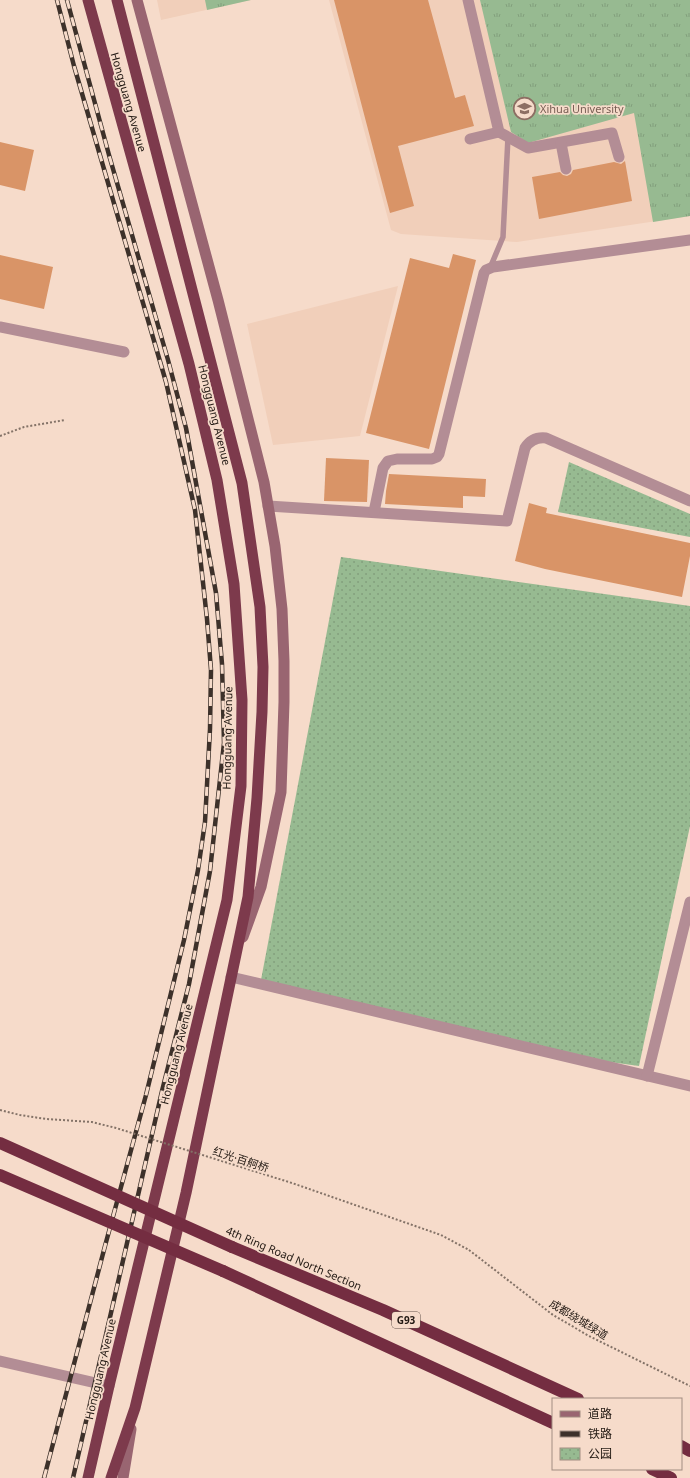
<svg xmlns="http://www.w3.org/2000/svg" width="690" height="1478" font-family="'Noto Sans','Noto Sans SC',sans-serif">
	<defs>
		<pattern id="grass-tufts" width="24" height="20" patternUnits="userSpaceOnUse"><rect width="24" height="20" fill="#97ba91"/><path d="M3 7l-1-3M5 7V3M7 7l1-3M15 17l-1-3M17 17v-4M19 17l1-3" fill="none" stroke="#829f7c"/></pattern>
		<pattern id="park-dots" width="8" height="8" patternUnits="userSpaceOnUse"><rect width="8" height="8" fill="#97ba91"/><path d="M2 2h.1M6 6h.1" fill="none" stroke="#829f7c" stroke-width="1.8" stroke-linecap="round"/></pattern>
	</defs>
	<rect width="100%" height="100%" fill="#f6dbca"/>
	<!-- built -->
	<g fill="#f1cfba">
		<path d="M 157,0 L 251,0 L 161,20 Z"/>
		<path d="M 329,0 L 690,0 L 690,216 L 517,242 L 401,234 L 391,230 Z"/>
		<path d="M 398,286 L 360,436 L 273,445 L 247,324 Z"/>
	</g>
	<!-- grass -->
	<g fill="url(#grass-tufts)">
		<path d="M 205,0 L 251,0 L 207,10 Z"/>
		<path d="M 480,0 L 690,0 L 690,216 L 653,222 L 634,113 L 528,143 L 511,132 Z"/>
	</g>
	<!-- park -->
	<g fill="url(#park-dots)">
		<path d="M 569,462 L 690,514 L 690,537 L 558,512 Z"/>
		<path d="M 341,557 L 690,606 L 690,826 L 639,1066 L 610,1062 L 261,980 Z"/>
	</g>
	<!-- building -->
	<g fill="#d99467">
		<path d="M 334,0 L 428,0 L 455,98 L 465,95 L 474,126 L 398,146 L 414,206 L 390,213 Z"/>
		<path d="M 0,142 L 34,150 L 25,191 L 0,185 Z"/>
		<path d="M 625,161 L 632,201 L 539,219 L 532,177 L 560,172 L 563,175 L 567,176 L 571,174 L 573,170 L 614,162 L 621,164 Z"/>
		<path d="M 453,254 L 476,260 L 429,449 L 366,433 L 410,258 L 449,268 Z"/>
		<path d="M 0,255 L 53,267 L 44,309 L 0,299 Z"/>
		<path d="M 326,458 L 369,460 L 367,502 L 324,501 Z"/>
		<path d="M 389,474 L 486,479 L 485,497 L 463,496 L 463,508 L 385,504 L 386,491 Z"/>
		<path d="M 529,503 L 547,508 L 546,513 L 690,543 L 690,556 L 682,597 L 545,569 L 515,561 Z"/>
	</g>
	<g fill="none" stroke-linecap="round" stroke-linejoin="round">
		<!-- path -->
		<g stroke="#837267" stroke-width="2" stroke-dasharray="2 2" stroke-linecap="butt">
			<path d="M 0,436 L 24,427 L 65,420"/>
			<path d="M 469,1250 L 553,1315 L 589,1336 L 690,1386"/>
		</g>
		<!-- service -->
		<path stroke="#b38d95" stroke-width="5.5" d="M 490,268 L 503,237 L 508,137"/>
		<!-- minor -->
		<g stroke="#b38d95" stroke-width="11">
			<path d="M 468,0 L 499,132 L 528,148 L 612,133 L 619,157"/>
			<path d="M 470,139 L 499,132"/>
			<path d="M 561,143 L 566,169"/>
			<path d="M 0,327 L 124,352"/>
			<path d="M 268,506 L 507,521 L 525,448 C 530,440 537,437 546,438 L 690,501"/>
			<path d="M 374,512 L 383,468 L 388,461 L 397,459 L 432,459 L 437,457 L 439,454 L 484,273 L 486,270 L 493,267 L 690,240"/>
			<path d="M 231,977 L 690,1086"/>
			<path d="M 647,1076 L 690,902"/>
			<path d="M 0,1361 L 109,1386"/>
		</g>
		<!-- secondary -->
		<g stroke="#996571" stroke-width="11">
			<path d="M 137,0 L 218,300 L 264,482 L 275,546 L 282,609 L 284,661 L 284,702 L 281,792 L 261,887 L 243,937"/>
			<path d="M 123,1478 L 131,1429"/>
		</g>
		<!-- trunk -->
		<g stroke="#7d3a4c" stroke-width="11">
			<path d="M 88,0 L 189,364 L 217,480 L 234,584 L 242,700 L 241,786 L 227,900 L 109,1386 L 88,1478"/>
			<path d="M 111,1478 L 135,1408 L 186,1193 L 248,897 L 257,798 L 262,712 L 263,667 L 260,607 L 242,483 L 117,0"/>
		</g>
		<!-- motorway -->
		<g stroke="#742d41" stroke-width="12">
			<path d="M 232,1247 L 383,1310 L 578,1399"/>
			<path d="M 223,1271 L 553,1423"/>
			<path d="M 681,1446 L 690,1451"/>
			<path d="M 652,1469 L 671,1478"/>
		</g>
		<defs>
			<g id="rail">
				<path d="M 67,0 L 109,155 L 168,360 L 186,428 L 216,593 L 222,664 L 224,743 L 210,871 L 189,984 L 162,1091 L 73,1478"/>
				<path d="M 44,1478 L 105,1246 L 146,1095 L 184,940 L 198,870 L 205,822 L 210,729 L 211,670 L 207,619 L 195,510 L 166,382 L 74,66 L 57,0"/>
			</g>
		</defs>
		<!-- rail casing -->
		<use href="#rail" stroke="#3d312a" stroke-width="4.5"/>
		<!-- rail -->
		<use href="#rail" stroke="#f6dbca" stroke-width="3" stroke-dasharray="9" stroke-linecap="butt"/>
		<!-- path-bridge -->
		<path stroke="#837267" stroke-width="2" stroke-dasharray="2 2" stroke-linecap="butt" d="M 0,1110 L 20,1115 L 46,1119 L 92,1122 L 116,1128 L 292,1183 L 441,1235 L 469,1250"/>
		<!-- motorway-bridge -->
		<g stroke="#742d41" stroke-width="12">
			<path d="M 0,1143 L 232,1247"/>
			<path d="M 0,1175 L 223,1271"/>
		</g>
	</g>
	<!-- icons -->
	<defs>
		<symbol id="university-ring" viewBox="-11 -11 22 22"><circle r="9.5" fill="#f6dbca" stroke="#8d6e63" stroke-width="1.5"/><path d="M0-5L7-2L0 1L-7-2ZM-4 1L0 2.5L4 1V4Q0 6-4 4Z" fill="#8d6e63"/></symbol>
	</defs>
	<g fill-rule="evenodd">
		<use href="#university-ring" x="512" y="96" width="25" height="25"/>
	</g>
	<g text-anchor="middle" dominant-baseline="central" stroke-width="3.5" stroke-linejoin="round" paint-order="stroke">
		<!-- shield labels -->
		<rect fill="#f6dbca" stroke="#62534a" stroke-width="1" x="392" y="1312" width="28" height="16" rx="3"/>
		<g font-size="10" font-weight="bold" fill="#221913">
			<text x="406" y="1320">G93</text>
		</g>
		<!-- street labels -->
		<g font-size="11" fill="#221913" stroke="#f6dbca">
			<text transform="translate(129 102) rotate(74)">Hongguang Avenue</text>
			<text transform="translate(215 415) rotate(76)">Hongguang Avenue</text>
			<text transform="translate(227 738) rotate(-89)">Hongguang Avenue</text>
			<text transform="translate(176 1054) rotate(-76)">Hongguang Avenue</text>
			<text transform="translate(241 1159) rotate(18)">红光·百舸桥</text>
			<text transform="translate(294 1258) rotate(23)">4th Ring Road North Section</text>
			<text transform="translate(579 1319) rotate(31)">成都绕城绿道</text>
			<text transform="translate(100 1369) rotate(-77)">Hongguang Avenue</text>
		</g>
		<!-- education labels -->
		<g font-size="11" fill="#785e54" stroke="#f6dbca" text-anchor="start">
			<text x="540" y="108">Xihua University</text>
		</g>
	</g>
	<!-- legend -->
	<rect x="552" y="1398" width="130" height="72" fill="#f6dbca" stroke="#a18d81"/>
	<rect x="560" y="1411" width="20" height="6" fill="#996571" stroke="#a18d81"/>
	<text x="588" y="1418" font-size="12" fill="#221913">道路</text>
	<rect x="560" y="1431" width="20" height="6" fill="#3d312a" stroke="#a18d81"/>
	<text x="588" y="1438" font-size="12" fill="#221913">铁路</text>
	<rect x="560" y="1448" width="20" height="12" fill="url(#park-dots)" stroke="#a18d81"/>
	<text x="588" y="1458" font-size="12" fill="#221913">公园</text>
</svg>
